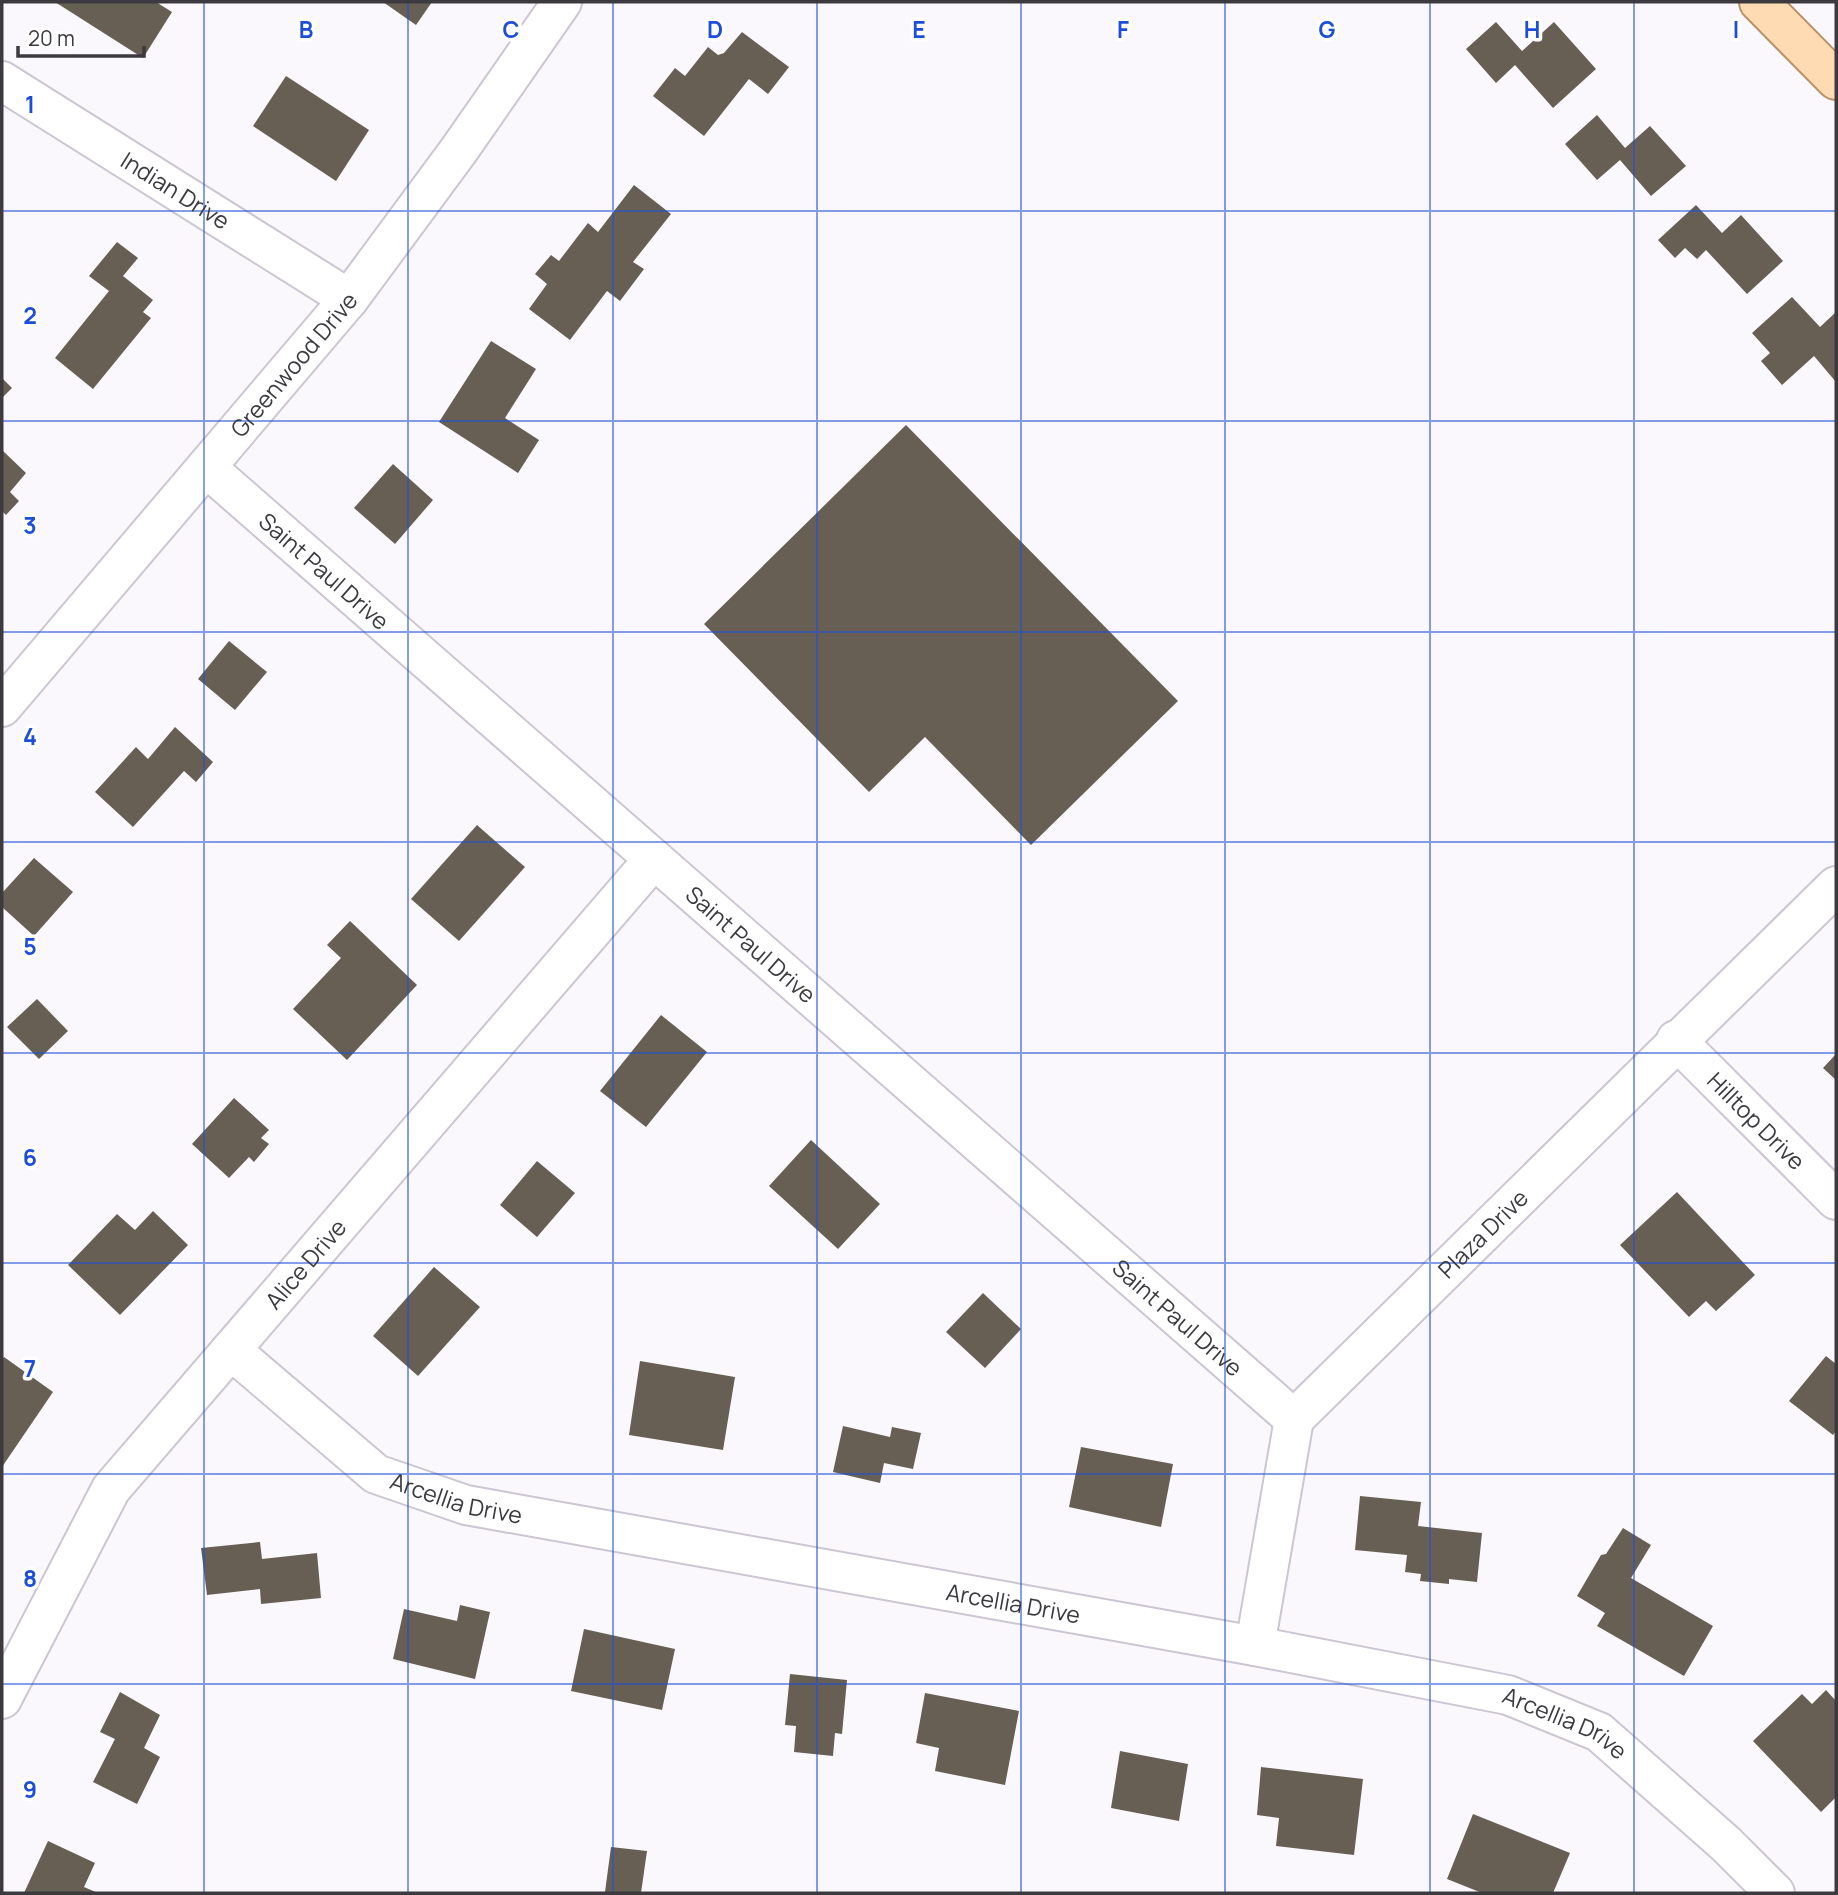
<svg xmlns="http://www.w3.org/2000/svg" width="1838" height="1895" font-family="Manrope,sans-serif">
	<rect width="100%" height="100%" fill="#fbf8fd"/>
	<!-- building -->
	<g fill="#675f54">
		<path d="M 55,2 L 156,2 L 172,12 L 143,58 Z"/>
		<path d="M 383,2 L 432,2 L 416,25 Z"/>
		<path d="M 1496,22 L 1522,51 L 1554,22 L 1596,69 L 1553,108 L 1515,65 L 1496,83 L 1466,49 Z"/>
		<path d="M 742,32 L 789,67 L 768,94 L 749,79 L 704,136 L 653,96 L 675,68 L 685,76 L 708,47 L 718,55 L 724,53 Z"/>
		<path d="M 286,76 L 369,130 L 336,181 L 253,126 Z"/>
		<path d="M 1597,115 L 1625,148 L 1650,126 L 1686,166 L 1651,196 L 1620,160 L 1597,180 L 1565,144 Z"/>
		<path d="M 634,185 L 671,214 L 633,262 L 644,269 L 620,301 L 607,291 L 570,340 L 529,309 L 547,284 L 535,274 L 551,255 L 559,261 L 588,223 L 598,232 Z"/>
		<path d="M 1696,205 L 1722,233 L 1741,215 L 1783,261 L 1747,294 L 1706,250 L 1697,259 L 1685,248 L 1675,258 L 1658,240 Z"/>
		<path d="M 117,242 L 138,258 L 123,276 L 153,300 L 143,312 L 151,318 L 93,389 L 55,358 L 109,291 L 89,276 Z"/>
		<path d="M 1792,297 L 1820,327 L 1836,312 L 1836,382 L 1814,356 L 1782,385 L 1761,361 L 1770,353 L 1752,333 Z"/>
		<path d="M 491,341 L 536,369 L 505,418 L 539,440 L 518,473 L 439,422 Z"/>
		<path d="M 2,378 L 12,388 L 2,398 Z"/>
		<path d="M 906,425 L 1178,701 L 1031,845 L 925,737 L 869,792 L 704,624 Z"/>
		<path d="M 2,450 L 26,473 L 10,492 L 19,501 L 6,515 L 2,511 Z"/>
		<path d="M 393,464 L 433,500 L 395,544 L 354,508 Z"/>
		<path d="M 229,641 L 267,672 L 235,710 L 198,679 Z"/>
		<path d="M 175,727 L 213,762 L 196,782 L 184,771 L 133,827 L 95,792 L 136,747 L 148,759 Z"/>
		<path d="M 477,825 L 525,867 L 459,941 L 411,899 Z"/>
		<path d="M 34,858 L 73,892 L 34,936 L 2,907 L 2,893 Z"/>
		<path d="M 350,921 L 417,985 L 347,1060 L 293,1009 L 341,958 L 327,945 Z"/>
		<path d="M 37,999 L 68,1031 L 39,1059 L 7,1027 Z"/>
		<path d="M 661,1015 L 707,1052 L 646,1127 L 600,1091 Z"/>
		<path d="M 1836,1054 L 1836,1080 L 1823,1068 Z"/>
		<path d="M 234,1098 L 269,1130 L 261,1138 L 269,1144 L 254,1162 L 249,1157 L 229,1178 L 192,1144 Z"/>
		<path d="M 811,1140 L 880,1204 L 838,1249 L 769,1186 Z"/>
		<path d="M 537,1161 L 575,1193 L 537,1237 L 500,1205 Z"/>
		<path d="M 1677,1192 L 1755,1275 L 1716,1311 L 1706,1301 L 1689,1317 L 1620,1245 Z"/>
		<path d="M 153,1211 L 188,1245 L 120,1315 L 68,1265 L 117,1214 L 135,1230 Z"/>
		<path d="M 434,1267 L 480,1307 L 418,1376 L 373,1336 Z"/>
		<path d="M 983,1293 L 1021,1329 L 985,1368 L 946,1332 Z"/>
		<path d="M 1826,1356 L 1836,1364 L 1836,1431 L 1833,1435 L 1789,1401 Z"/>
		<path d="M 4,1357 L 53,1392 L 2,1467 L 2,1360 Z"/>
		<path d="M 640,1361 L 735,1377 L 723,1450 L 629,1435 Z"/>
		<path d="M 843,1426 L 890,1437 L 892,1427 L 921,1433 L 913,1469 L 884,1463 L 880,1483 L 833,1472 Z"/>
		<path d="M 1081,1447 L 1173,1464 L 1161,1527 L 1069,1507 Z"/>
		<path d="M 1360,1496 L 1421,1502 L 1418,1526 L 1482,1533 L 1477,1582 L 1449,1579 L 1449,1584 L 1420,1581 L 1421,1574 L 1405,1572 L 1407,1555 L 1355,1550 Z"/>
		<path d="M 1623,1528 L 1651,1545 L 1631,1578 L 1713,1626 L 1684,1676 L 1597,1626 L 1605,1613 L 1577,1596 L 1601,1555 L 1606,1554 Z"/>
		<path d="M 260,1542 L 262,1559 L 317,1553 L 321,1598 L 261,1604 L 260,1589 L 207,1595 L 201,1548 Z"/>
		<path d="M 460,1605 L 490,1612 L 475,1679 L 393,1659 L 404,1609 L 457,1621 Z"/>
		<path d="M 584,1629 L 675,1649 L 662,1710 L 571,1691 Z"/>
		<path d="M 790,1674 L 847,1680 L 842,1734 L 835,1733 L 833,1756 L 794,1752 L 796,1726 L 785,1725 Z"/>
		<path d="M 1826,1690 L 1836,1701 L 1836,1797 L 1821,1812 L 1753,1741 L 1802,1694 L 1812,1704 Z"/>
		<path d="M 120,1692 L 160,1715 L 144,1748 L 160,1757 L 137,1804 L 93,1782 L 115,1739 L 100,1732 Z"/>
		<path d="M 925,1693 L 1019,1711 L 1005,1785 L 935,1771 L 939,1748 L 916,1743 Z"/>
		<path d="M 1120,1751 L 1188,1764 L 1179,1821 L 1111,1808 Z"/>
		<path d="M 1261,1767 L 1363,1779 L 1354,1855 L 1276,1846 L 1279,1818 L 1257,1815 Z"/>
		<path d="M 1473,1814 L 1570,1853 L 1553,1893 L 1482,1893 L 1447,1879 Z"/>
		<path d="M 48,1841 L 95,1863 L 84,1887 L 98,1893 L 24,1893 Z"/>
		<path d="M 611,1847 L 647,1851 L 641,1893 L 605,1892 Z"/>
	</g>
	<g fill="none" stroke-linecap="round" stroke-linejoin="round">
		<defs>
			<g id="street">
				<path id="s1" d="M 2,81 L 349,299"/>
				<path id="s2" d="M 207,468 L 1294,1419"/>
				<path id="s3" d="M 2,707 L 349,299 L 459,150 L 562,2"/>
				<path id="s4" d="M 1676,1040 L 1836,1200"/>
				<path id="s5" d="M 231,1350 L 376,1474 L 466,1505 L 1255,1646 L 1508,1695 L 1599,1732 L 1726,1844 L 1775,1893"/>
				<path id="s6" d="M 1255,1646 L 1294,1419 L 1836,886"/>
				<path id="s7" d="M 2,1699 L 111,1489 L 654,859"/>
			</g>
			<path id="primary" d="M 1759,2 L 1836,80"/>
		</defs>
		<!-- street casing -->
		<use href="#street" stroke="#ccc5d3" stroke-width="42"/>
		<!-- primary casing -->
		<use href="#primary" stroke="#ba9369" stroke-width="42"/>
		<!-- street -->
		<use href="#street" stroke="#fff" stroke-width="38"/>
		<!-- primary -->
		<use href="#primary" stroke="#fedbb2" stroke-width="38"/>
	</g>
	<!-- grid -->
	<path fill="none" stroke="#1d4ed8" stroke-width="2" stroke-opacity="0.55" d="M 204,2 L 204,1893M 408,2 L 408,1893M 613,2 L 613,1893M 817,2 L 817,1893M 1021,2 L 1021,1893M 1225,2 L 1225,1893M 1430,2 L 1430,1893M 1634,2 L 1634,1893M 2,211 L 1836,211M 2,421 L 1836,421M 2,632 L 1836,632M 2,842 L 1836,842M 2,1053 L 1836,1053M 2,1263 L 1836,1263M 2,1474 L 1836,1474M 2,1684 L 1836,1684"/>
	<g text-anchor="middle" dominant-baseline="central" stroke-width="7" stroke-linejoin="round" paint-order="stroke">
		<!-- street labels -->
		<g font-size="23" fill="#3c3a3f" stroke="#fff">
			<text stroke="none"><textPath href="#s1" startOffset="205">Indian Drive</textPath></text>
			<text stroke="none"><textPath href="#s3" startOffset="450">Greenwood Drive</textPath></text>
			<text stroke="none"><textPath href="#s2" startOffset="156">Saint Paul Drive</textPath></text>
			<text stroke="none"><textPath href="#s2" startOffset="723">Saint Paul Drive</textPath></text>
			<text stroke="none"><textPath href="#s4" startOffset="114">Hilltop Drive</textPath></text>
			<text stroke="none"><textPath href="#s6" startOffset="495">Plaza Drive</textPath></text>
			<text stroke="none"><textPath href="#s7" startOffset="534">Alice Drive</textPath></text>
			<text stroke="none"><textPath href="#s2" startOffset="1290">Saint Paul Drive</textPath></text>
			<text stroke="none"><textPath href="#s5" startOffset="275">Arcellia Drive</textPath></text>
			<text stroke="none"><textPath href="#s5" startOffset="842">Arcellia Drive</textPath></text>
			<text stroke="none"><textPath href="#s5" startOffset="1409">Arcellia Drive</textPath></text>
		</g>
	</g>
	<g font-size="23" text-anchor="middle" font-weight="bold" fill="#1d4ed8" stroke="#fff" stroke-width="7" stroke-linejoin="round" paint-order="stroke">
		<text x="306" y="38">B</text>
		<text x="511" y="38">C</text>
		<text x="715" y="38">D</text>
		<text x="919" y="38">E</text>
		<text x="1123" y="38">F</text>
		<text x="1327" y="38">G</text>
		<text x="1532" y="38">H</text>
		<text x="1736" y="38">I</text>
		<text x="30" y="113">1</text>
		<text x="30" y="324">2</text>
		<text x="30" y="534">3</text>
		<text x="30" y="745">4</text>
		<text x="30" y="955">5</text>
		<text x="30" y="1166">6</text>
		<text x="30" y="1377">7</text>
		<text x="30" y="1587">8</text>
		<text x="30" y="1798">9</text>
	</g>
	<!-- border -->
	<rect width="1838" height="1895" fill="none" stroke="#3c3a3f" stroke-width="7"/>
	<!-- scale -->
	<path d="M18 46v10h126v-10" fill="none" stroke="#3c3a3f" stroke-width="3.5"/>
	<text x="28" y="46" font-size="21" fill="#3c3a3f" stroke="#ffffff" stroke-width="5" paint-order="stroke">20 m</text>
</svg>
